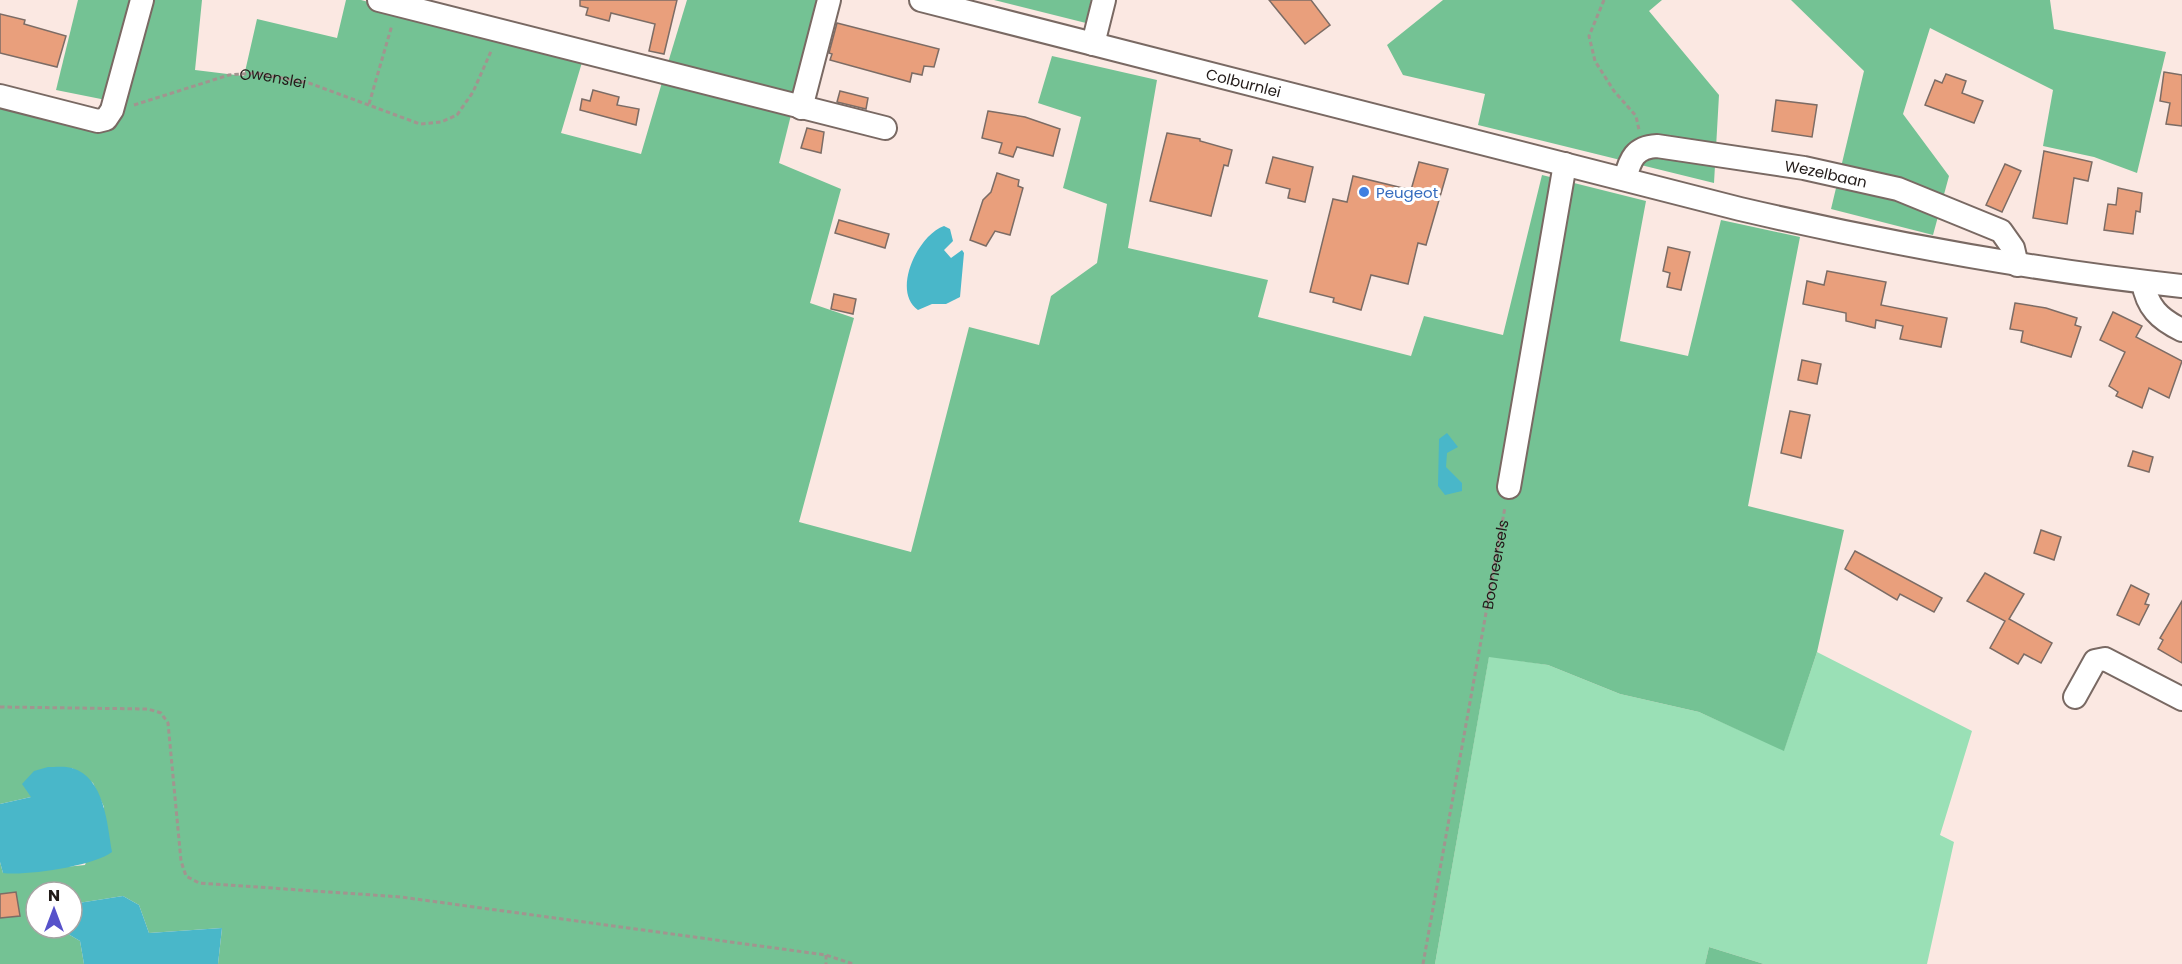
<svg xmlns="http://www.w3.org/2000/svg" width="2182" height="964" font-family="Poppins,sans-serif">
	<rect width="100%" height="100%" fill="#fbe8e2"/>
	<!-- green -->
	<path fill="#9ae0b6" d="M 1817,652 L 1972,731 L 1940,835 L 1954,842 L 1927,964 L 1764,964 L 1709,947 L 1705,964 L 1435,964 L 1489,656 L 1548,665 L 1620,694 L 1699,712 L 1784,750 Z"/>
	<!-- forest -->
	<g fill="#74c294">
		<path d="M 78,0 L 134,0 L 106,100 L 56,90 Z"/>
		<path d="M 148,0 L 202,0 L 195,70 L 244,76 L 257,19 L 337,38 L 346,0 L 361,0 L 583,59 L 561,133 L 641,154 L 663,79 L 792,111 L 779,163 L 841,189 L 810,303 L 854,318 L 799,522 L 911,552 L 969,327 L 1039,345 L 1051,296 L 1097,263 L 1107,204 L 1063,188 L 1081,117 L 1038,103 L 1052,56 L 1157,80 L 1128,248 L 1268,280 L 1258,317 L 1411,356 L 1424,316 L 1503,335 L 1542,175 L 1646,201 L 1620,341 L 1688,356 L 1721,220 L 1800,237 L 1748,506 L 1844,530 L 1817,652 L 1784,751 L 1699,712 L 1620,694 L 1548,665 L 1489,657 L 1435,964 L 218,964 L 222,928 L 149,933 L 139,905 L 123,896 L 72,904 L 72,892 L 36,892 L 36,928 L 58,928 L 80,941 L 84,964 L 0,964 L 0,862 L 3,873 L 85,865 L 104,807 L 93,783 L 72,768 L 31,797 L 0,804 L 0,108 L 106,130 Z"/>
		<path d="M 687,0 L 821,0 L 792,97 L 667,66 Z"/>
		<path d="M 994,0 L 1091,0 L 1086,23 Z"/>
		<path d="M 1443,0 L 1662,0 L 1649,11 L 1719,95 L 1714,183 L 1478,125 L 1485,94 L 1403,75 L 1387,45 Z"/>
		<path d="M 1791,0 L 2050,0 L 2054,29 L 2166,52 L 2137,173 L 2094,157 L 2043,146 L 2053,90 L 1930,28 L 1903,114 L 1949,176 L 1933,235 L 1831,209 L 1864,71 Z"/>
		<path d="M 1709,947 L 1764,964 L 1705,964 Z"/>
	</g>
	<!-- water -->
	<g fill="#49b7c9">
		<path d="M 944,226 L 950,229 L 953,241 L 944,250 L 951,258 L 962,250 L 964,253 L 960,297 L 946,304 L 932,304 L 918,310 C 891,291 918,235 944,226 Z"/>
		<path d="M 1447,433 L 1458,447 L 1447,453 L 1446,467 L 1462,483 L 1462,491 L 1445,495 L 1438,486 L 1439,439 Z"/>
		<path d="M 48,767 C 55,767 65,766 72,768 C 105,778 107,824 112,852 C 94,866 26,876 3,873 L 0,862 L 0,804 L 31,797 L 22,784 L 34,771 Z"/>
		<path d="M 123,896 L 139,905 L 149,933 L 222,928 L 218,964 L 84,964 L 80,941 L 58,928 L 72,928 L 72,904 Z"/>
	</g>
	<!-- building -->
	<g fill="#e99f7c" stroke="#7c6c65" stroke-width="1.5">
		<path d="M 580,0 L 677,0 L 664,54 L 649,51 L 655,24 L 611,13 L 609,21 L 586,15 L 588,8 L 580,6 Z"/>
		<path d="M 1269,0 L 1311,0 L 1330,25 L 1305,44 Z"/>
		<path d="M 0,14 L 25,20 L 24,24 L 66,36 L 57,67 L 0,53 Z"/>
		<path d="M 837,23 L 939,49 L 934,67 L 924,66 L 922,75 L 912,73 L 910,82 L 830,60 L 832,54 L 829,53 Z"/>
		<path d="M 2164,72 L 2182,75 L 2182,126 L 2166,124 L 2170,103 L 2160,101 Z"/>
		<path d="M 1946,74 L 1966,81 L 1962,93 L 1983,101 L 1974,123 L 1925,105 L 1935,80 L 1942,83 Z"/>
		<path d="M 593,90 L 619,97 L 617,105 L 639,109 L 636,125 L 580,110 L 582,99 L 590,101 Z"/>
		<path d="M 840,91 L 868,98 L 866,109 L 837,102 Z"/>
		<path d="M 1776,100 L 1817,105 L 1812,137 L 1772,131 Z"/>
		<path d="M 988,111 L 1025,117 L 1060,129 L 1053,156 L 1017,147 L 1013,157 L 999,153 L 1002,143 L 982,138 Z"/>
		<path d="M 807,128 L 824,132 L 821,153 L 801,148 Z"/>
		<path d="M 1167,133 L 1200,139 L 1200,141 L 1232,150 L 1228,166 L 1224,165 L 1211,216 L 1150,201 Z"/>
		<path d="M 2044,151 L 2092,162 L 2088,181 L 2074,178 L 2067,224 L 2033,218 Z"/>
		<path d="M 1273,157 L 1313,167 L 1305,202 L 1288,198 L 1290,189 L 1266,183 Z"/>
		<path d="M 1419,162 L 1448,169 L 1426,245 L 1418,243 L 1408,284 L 1371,275 L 1361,310 L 1333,302 L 1334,298 L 1310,292 L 1333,199 L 1347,202 L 1353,176 L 1411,190 Z"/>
		<path d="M 2005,164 L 2021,171 L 2002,212 L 1986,205 Z"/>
		<path d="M 997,173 L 1019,180 L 1018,186 L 1023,188 L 1010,235 L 995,231 L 986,246 L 970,240 L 983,200 L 991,192 Z"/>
		<path d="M 2118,188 L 2142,193 L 2140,212 L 2136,211 L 2133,234 L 2104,230 L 2108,204 L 2116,205 Z"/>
		<path d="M 839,220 L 889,234 L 885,248 L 835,233 Z"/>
		<path d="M 1668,247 L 1690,252 L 1681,290 L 1667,287 L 1670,273 L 1663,271 Z"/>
		<path d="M 1827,271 L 1886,282 L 1881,305 L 1947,318 L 1941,347 L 1900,339 L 1903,326 L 1876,320 L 1875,328 L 1846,321 L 1846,313 L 1803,304 L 1807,281 L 1824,285 Z"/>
		<path d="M 834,294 L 856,299 L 853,314 L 831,309 Z"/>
		<path d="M 2015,303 L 2046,308 L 2077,318 L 2075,325 L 2081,327 L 2071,357 L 2021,342 L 2023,331 L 2010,329 Z"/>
		<path d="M 2113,312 L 2142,326 L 2136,337 L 2182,361 L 2169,398 L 2149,388 L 2142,408 L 2116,396 L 2118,392 L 2109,386 L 2125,352 L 2100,340 Z"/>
		<path d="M 1802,360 L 1821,364 L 1817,384 L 1798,380 Z"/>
		<path d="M 1790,411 L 1810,415 L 1801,458 L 1781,453 Z"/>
		<path d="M 2133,451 L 2153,457 L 2149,472 L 2128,466 Z"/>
		<path d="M 2041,530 L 2061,537 L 2054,560 L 2034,553 Z"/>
		<path d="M 1855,551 L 1942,598 L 1934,612 L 1900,594 L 1897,600 L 1845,569 Z"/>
		<path d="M 1985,573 L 2024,594 L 2009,619 L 2052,643 L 2041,663 L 2024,654 L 2018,664 L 1990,648 L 2005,621 L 1967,601 Z"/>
		<path d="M 2131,585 L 2149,594 L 2145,604 L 2149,605 L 2139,625 L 2117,615 Z"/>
		<path d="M 2182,601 L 2182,663 L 2158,649 L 2163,640 L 2160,638 Z"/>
		<path d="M 16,892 L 20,916 L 0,918 L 0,894 Z"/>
	</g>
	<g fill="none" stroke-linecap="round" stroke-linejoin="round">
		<defs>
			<g id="minor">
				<path d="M 379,0 L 885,128"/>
				<path id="s3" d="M 921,0 L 1740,209 C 1886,243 2032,270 2182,286"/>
				<path d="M 1093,44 L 1104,0"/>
				<path d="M 0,96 L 98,121 L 106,119 L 112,110 L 142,0"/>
				<path d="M 801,108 L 829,0"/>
				<path id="s4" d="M 1625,179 C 1630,159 1635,147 1657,146 L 1804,168 L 1898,189 L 2001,231 L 2013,248 L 2017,265"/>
				<path d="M 2143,282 C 2147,307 2159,319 2182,330"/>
				<path d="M 1509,487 L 1565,164"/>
				<path d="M 2075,697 L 2095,661 L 2105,659 L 2182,699"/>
			</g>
		</defs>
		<!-- minor casing -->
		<use href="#minor" stroke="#796963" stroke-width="26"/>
		<!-- path -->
		<g stroke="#a2948f" stroke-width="3" stroke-dasharray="4.5 3" stroke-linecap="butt">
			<path d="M 1604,0 L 1589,36 L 1595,61 L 1614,91 L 1636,116 L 1639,130"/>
			<path d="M 369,104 L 392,25"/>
			<path id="s1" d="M 134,105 L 229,75 L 255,73 L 309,83 L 420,124 L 441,122 L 457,115 L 473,92 L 492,49"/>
			<path d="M 0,707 L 148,709 L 161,713 L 168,723 L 181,861 L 186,876 L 199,883 L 401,897 L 826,955 L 853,964"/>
			<path d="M 826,955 L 826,964"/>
			<path id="s2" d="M 1423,964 L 1505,507"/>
		</g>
		<!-- minor -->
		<use href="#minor" stroke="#fff" stroke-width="22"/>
	</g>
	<!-- markers -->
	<circle fill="#3f7fe0" stroke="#fff" stroke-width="2" cx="1364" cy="192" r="6"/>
	<g text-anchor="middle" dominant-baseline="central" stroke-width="6" stroke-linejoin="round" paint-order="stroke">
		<!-- street labels -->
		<g font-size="15" fill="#221b19" stroke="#fff">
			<text stroke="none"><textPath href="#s1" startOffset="144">Owenslei</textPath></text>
			<text stroke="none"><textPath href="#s3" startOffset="333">Colburnlei</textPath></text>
			<text stroke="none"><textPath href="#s4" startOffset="222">Wezelbaan</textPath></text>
			<text stroke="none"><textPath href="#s2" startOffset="406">Booneersels</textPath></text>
		</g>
		<!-- shop labels -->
		<g font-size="15" fill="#366cbe" stroke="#fff" text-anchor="start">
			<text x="1376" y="192">Peugeot</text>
		</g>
	</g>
	<!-- north arrow -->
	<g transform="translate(54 910)"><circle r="28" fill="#ffffff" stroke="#a7a4a3" stroke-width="1.5"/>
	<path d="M0-4.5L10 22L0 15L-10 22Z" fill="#5752ca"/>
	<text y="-9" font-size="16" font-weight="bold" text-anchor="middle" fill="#221b19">N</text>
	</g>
</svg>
